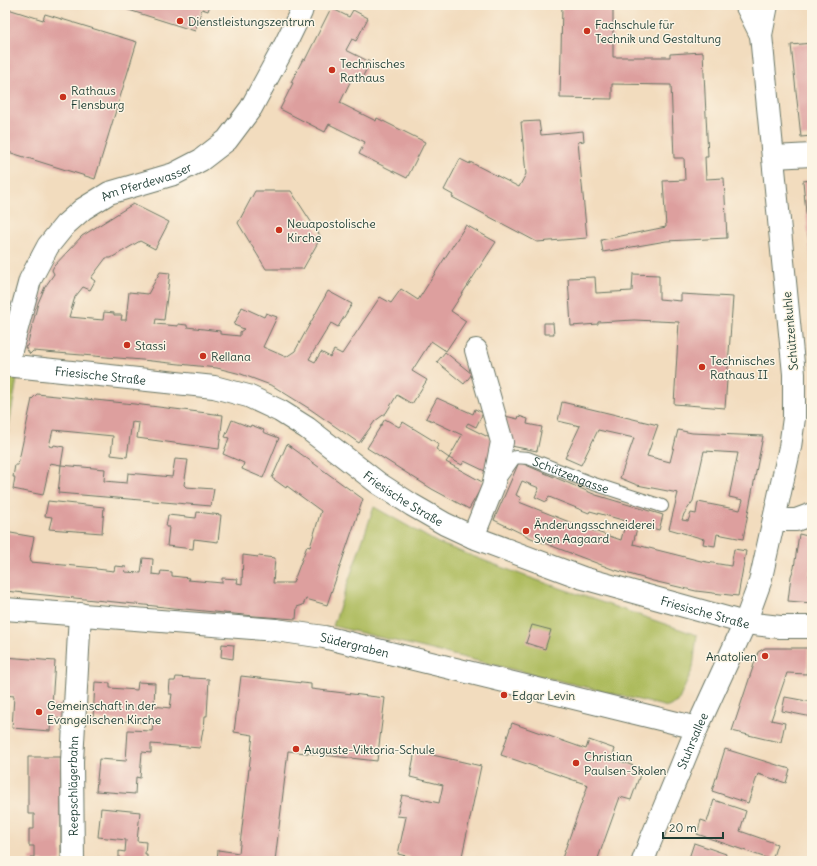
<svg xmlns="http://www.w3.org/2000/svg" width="817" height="866" font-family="Delius,sans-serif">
	<rect width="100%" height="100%" fill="#fcf5e5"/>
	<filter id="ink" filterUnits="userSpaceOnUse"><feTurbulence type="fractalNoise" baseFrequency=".025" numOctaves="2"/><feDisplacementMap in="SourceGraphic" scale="8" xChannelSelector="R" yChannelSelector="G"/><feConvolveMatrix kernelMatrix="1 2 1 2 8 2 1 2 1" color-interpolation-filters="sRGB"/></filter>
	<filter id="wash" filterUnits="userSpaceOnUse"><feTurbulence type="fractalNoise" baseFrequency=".012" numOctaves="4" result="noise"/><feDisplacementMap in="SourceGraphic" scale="16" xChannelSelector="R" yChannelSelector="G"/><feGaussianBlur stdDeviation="0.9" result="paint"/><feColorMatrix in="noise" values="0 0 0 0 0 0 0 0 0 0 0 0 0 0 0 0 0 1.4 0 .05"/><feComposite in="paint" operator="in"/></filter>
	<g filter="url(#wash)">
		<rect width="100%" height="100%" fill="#f2dcbe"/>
		<!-- green -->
		<g fill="#adbb5d" stroke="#667c48">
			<path d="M 5,379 L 17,379 L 5,449 Z"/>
			<path d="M 374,507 L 438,543 L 525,576 L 697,635 L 693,668 L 678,702 L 668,707 L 333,626 Z"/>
		</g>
		<g id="blocks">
			<!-- building -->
			<g fill="#dd9f9e" fill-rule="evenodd">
				<path d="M 113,5 L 210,5 L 208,11 L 202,9 L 195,31 Z"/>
				<path d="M 333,5 L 361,5 L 361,7 L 333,6 Z"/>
				<path d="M 562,5 L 613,5 L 613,57 L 670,57 L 670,54 L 703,52 L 708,157 L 705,157 L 706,179 L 724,178 L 727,238 L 666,241 L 603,252 L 601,240 L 666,227 L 663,181 L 685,180 L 684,158 L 674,158 L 671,85 L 612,84 L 612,99 L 560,98 Z"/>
				<path d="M 5,8 L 43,20 L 45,14 L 137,42 L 95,179 L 5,151 Z"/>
				<path d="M 331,8 L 349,17 L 353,10 L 368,18 L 356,41 L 352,39 L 346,50 L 370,62 L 360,82 L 352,78 L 340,103 L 376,121 L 377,118 L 425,142 L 407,178 L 359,154 L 365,142 L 329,124 L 325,132 L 280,109 L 293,83 L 291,82 L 303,59 L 305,60 Z"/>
				<path d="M 812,43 L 812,136 L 801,137 L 791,45 Z"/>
				<path d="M 539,121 L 541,135 L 583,131 L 584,141 L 578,142 L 587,238 L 537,242 L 452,197 L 453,195 L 444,190 L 460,159 L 470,164 L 470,162 L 519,187 L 526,174 L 521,122 Z"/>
				<path d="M 812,180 L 812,264 L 811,264 L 803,181 Z"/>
				<path d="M 255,191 L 291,191 L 321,237 L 303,269 L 266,269 L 238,223 Z"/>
				<path d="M 133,204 L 169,222 L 155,249 L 140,241 L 111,258 L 106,258 L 91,278 L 95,281 L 90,290 L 83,287 L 75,297 L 69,317 L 103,320 L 104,312 L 114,313 L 114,315 L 122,315 L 121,320 L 126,320 L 129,292 L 148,294 L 160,272 L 170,273 L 164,320 L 156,319 L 155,324 L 178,326 L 178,324 L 187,325 L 187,327 L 220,331 L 220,334 L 240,336 L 240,332 L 244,329 L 234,325 L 242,307 L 264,317 L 266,313 L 277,317 L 263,347 L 286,357 L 295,351 L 328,291 L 352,304 L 338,327 L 331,323 L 309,359 L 315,362 L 321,352 L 330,357 L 334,350 L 342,354 L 380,297 L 391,303 L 401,289 L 418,300 L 466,225 L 496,242 L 451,311 L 466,321 L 446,351 L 431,341 L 412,371 L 427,380 L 412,404 L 397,395 L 386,413 L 375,421 L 359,443 L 310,409 L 273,386 L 241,374 L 217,368 L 142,360 L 33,351 L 30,354 L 25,347 L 27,346 L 38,303 L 45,287 L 54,274 L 52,270 L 54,266 L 82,236 Z"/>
				<path d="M 633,274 L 659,275 L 659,299 L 681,301 L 681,294 L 733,297 L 725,408 L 674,404 L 679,322 L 634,320 L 598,322 L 598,324 L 571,326 L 568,278 L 595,277 L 596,293 L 632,291 Z"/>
				<path d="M 544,323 L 553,323 L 554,334 L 544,334 Z"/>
				<path d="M 445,352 L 472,374 L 464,384 L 437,362 Z"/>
				<path d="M 37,394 L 134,404 L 223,415 L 219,449 L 137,438 L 139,423 L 132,422 L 127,457 L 111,455 L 113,436 L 53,430 L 49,446 L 53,447 L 54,445 L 64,447 L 61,465 L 105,469 L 104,481 L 127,483 L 128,473 L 172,477 L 175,459 L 188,460 L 184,485 L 186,487 L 214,489 L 211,506 L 58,493 L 61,465 L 50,463 L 43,495 L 13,489 L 15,477 L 13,477 L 15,465 L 18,465 L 32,399 Z"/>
				<path d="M 437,398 L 473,414 L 475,409 L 483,413 L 476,427 L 468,423 L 466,426 L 496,441 L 487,472 L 464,461 L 462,465 L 449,458 L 462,435 L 426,418 Z"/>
				<path d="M 562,402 L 658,425 L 647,456 L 670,462 L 678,430 L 692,433 L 763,436 L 743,539 L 717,534 L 715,546 L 703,544 L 704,539 L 669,529 L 678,493 L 637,485 L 620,478 L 634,438 L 598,430 L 581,465 L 565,458 L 580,426 L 558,421 ZM 704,451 L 738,453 L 729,497 L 743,500 L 740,510 L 698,502 L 696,514 L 691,513 L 688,521 L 682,520 L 684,514 L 693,501 Z"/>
				<path d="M 505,416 L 518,419 L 519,416 L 528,419 L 527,424 L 542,427 L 537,451 L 511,446 L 513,439 L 510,438 Z"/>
				<path d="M 385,419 L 399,427 L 403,422 L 439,444 L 436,449 L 449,458 L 446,462 L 484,483 L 469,509 L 432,489 L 367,448 Z"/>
				<path d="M 232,420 L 250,427 L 251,425 L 264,430 L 263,432 L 279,438 L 263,478 L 242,469 L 244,463 L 223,454 L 229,438 L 225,437 Z"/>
				<path d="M 287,444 L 363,499 L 327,605 L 306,599 L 303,605 L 297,607 L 296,619 L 254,616 L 5,591 L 5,532 L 34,537 L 30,557 L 31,562 L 96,568 L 96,569 L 114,571 L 115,566 L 126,567 L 125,572 L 141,573 L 143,558 L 153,559 L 152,574 L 160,575 L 161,571 L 172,572 L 172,576 L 189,578 L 188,580 L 222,583 L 222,578 L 238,579 L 237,583 L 242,584 L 243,555 L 258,557 L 258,556 L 275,558 L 273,583 L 293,583 L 307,546 L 310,547 L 321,511 L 287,486 L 286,488 L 272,478 Z"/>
				<path d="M 519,462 L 596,495 L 663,515 L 659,530 L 638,524 L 633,544 L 701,561 L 731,566 L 734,549 L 746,551 L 738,596 L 696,591 L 653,581 L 612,569 L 531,538 L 494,520 ZM 522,481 L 539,488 L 535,497 L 546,502 L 549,497 L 589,513 L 590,511 L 626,521 L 621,540 L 582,527 L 519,502 L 521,498 L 516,495 Z"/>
				<path d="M 48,501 L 104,507 L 102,533 L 49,529 L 52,517 L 45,516 Z"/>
				<path d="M 197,512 L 221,515 L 218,542 L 194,539 L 193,549 L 167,546 L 169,527 L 166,527 L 168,515 L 196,518 Z"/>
				<path d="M 799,534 L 812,537 L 812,570 L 810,570 L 809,576 L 812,576 L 812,603 L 788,601 L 791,576 L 794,568 Z"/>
				<path d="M 532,625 L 551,630 L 545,649 L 526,643 Z"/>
				<path d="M 222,644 L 234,645 L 233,659 L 221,657 Z"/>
				<path d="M 765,648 L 808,648 L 807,674 L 787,673 L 771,720 L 785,723 L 781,742 L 765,739 L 732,731 L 758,652 Z"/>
				<path d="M 5,657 L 55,661 L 52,704 L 66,705 L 65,719 L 51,718 L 50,731 L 12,728 L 14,696 L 5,695 Z"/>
				<path d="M 241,676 L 311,684 L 311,689 L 385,698 L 377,761 L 288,751 L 275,861 L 217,861 L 218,850 L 239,853 L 253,735 L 234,732 Z"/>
				<path d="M 176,677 L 209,679 L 207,716 L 205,716 L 204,729 L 203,729 L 200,748 L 151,744 L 151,753 L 142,752 L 140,778 L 136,777 L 135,794 L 96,791 L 99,759 L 126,761 L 128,730 L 152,731 L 153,723 L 93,719 L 95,682 L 110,683 L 110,688 L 137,690 L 138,682 L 155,683 L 154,706 L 170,708 L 172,694 L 169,694 L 170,681 L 175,681 Z"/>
				<path d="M 785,697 L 812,702 L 812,717 L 782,711 Z"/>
				<path d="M 512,723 L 586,749 L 589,740 L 615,749 L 612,758 L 642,769 L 631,800 L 620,797 L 597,861 L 561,861 L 588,785 L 501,755 Z"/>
				<path d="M 725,749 L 790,769 L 786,783 L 758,774 L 748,803 L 712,791 Z"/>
				<path d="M 415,751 L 481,766 L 461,861 L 408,861 L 410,857 L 398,854 L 406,817 L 397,816 L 402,795 L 439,803 L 443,785 L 410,777 Z"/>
				<path d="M 28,757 L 61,757 L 61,861 L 30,861 L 30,857 L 34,857 L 34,846 L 29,846 L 29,829 L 34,829 L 34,814 L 28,814 Z"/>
				<path d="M 714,800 L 746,811 L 740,831 L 777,844 L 772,860 L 697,834 L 701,820 L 707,822 Z"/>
				<path d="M 101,808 L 140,812 L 137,841 L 146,842 L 145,854 L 147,854 L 147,861 L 119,861 L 119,851 L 125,852 L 126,840 L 98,837 Z"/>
				<path d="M 694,843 L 726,854 L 724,861 L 688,861 Z"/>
			</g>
		</g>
	</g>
	<g filter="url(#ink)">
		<use href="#blocks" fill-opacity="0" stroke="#697564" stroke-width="1"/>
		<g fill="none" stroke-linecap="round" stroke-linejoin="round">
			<defs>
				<g id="lane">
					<path id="s1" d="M 500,478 L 515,457 L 528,458 L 594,484 L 662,506"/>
				</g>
				<g id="street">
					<path d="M 774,157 L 812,155"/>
					<path id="s2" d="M 5,365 L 214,387 L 248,396 L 280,411 L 307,428 L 378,483 L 412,505 L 445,524 L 473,537 L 583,578 L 745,623 L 780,627 L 812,627"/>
					<path id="s3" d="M 7,365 L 30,280 L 48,246 L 65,225 L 83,209 L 109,193 L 174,174 L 201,160 L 227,140 L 251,108 L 285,45 L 301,12 L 303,5"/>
					<path d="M 774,520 L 796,520 L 812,514"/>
					<path d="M 473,537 L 493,487 L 502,442 L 476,350"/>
					<path id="s4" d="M 5,609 L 276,630 L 324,637 L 697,728"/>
					<path id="s5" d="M 73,861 L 72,761 L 80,614"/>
				</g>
				<g id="secondary">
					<path d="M 746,5 L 761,35"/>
					<path id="s6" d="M 643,861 L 650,842 L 697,728 L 745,623 L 760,582 L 790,447 L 794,418 L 794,374 L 761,35 L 767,5"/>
				</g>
			</defs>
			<!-- lane casing -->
			<use href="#lane" stroke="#697564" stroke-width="14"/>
			<!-- street casing -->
			<use href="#street" stroke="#697564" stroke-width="24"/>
			<!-- secondary casing -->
			<use href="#secondary" stroke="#697564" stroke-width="24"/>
			<!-- lane -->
			<use href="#lane" stroke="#fff" stroke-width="12"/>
			<!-- street -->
			<use href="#street" stroke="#fff" stroke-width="22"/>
			<!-- secondary -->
			<use href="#secondary" stroke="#fff" stroke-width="22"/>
		</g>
	</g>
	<!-- markers -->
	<g fill="#c8321e" stroke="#fcf5e5" stroke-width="1.5">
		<circle cx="180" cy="21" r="4"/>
		<circle cx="587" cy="31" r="4"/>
		<circle cx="332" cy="70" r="4"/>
		<circle cx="63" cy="97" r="4"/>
		<circle cx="279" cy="230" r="4"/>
		<circle cx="127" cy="345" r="4"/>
		<circle cx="203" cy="356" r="4"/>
		<circle cx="702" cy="367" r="4"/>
		<circle cx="526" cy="531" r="4"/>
		<circle cx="765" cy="656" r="4"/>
		<circle cx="504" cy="695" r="4"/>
		<circle cx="39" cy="712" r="4"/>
		<circle cx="296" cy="749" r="4"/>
		<circle cx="576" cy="763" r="4"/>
	</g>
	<g text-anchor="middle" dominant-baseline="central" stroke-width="3" stroke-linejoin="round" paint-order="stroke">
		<!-- poi labels -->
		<g font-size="12" fill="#1f3d34" stroke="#fcf5e5" text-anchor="start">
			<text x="188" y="21">Dienstleistungszentrum</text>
			<text x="595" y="24">Fachschule für<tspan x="595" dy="14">Technik und Gestaltung</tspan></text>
			<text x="340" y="63">Technisches<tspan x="340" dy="14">Rathaus</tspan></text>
			<text x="71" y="90">Rathaus<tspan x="71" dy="14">Flensburg</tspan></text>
			<text x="287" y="223">Neuapostolische<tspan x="287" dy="14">Kirche</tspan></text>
			<text x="135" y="345">Stassi</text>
			<text x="211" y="356">Rellana</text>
			<text x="710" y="360">Technisches<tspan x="710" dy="14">Rathaus II</tspan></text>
			<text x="534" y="524">Änderungsschneiderei<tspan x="534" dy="14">Sven Aagaard</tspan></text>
			<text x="757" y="656" text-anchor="end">Anatolien</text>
			<text x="512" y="695">Edgar Levin</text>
			<text x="47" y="705">Gemeinschaft in der<tspan x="47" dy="14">Evangelischen Kirche</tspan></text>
			<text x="304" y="749">Auguste-Viktoria-Schule</text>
			<text x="584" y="756">Christian<tspan x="584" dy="14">Paulsen-Skolen</tspan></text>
		</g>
		<!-- street labels -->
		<g font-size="12" fill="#1f3d34" stroke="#fcf5e5">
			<text stroke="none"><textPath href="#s3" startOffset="247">Am Pferdewasser</textPath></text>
			<text transform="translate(790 331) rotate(-95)">Schützenkuhle</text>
			<text stroke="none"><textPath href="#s2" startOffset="96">Friesische Straße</textPath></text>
			<text stroke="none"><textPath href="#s1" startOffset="85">Schützengasse</textPath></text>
			<text stroke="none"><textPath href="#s2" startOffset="432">Friesische Straße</textPath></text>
			<text stroke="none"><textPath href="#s2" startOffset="756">Friesische Straße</textPath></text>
			<text stroke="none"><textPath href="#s4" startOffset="352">Südergraben</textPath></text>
			<text stroke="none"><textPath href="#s6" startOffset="130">Stuhrsallee</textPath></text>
			<text stroke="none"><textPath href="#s5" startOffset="75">Reepschlägerbahn</textPath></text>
		</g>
	</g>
	<!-- margin -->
	<rect width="817" height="866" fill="none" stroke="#fcf5e5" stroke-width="20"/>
	<!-- scale -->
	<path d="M663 832v6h60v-6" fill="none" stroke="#1f3d34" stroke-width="2"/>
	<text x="669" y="832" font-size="12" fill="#1f3d34" stroke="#fcf5e5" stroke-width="3" paint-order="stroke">20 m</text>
</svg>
